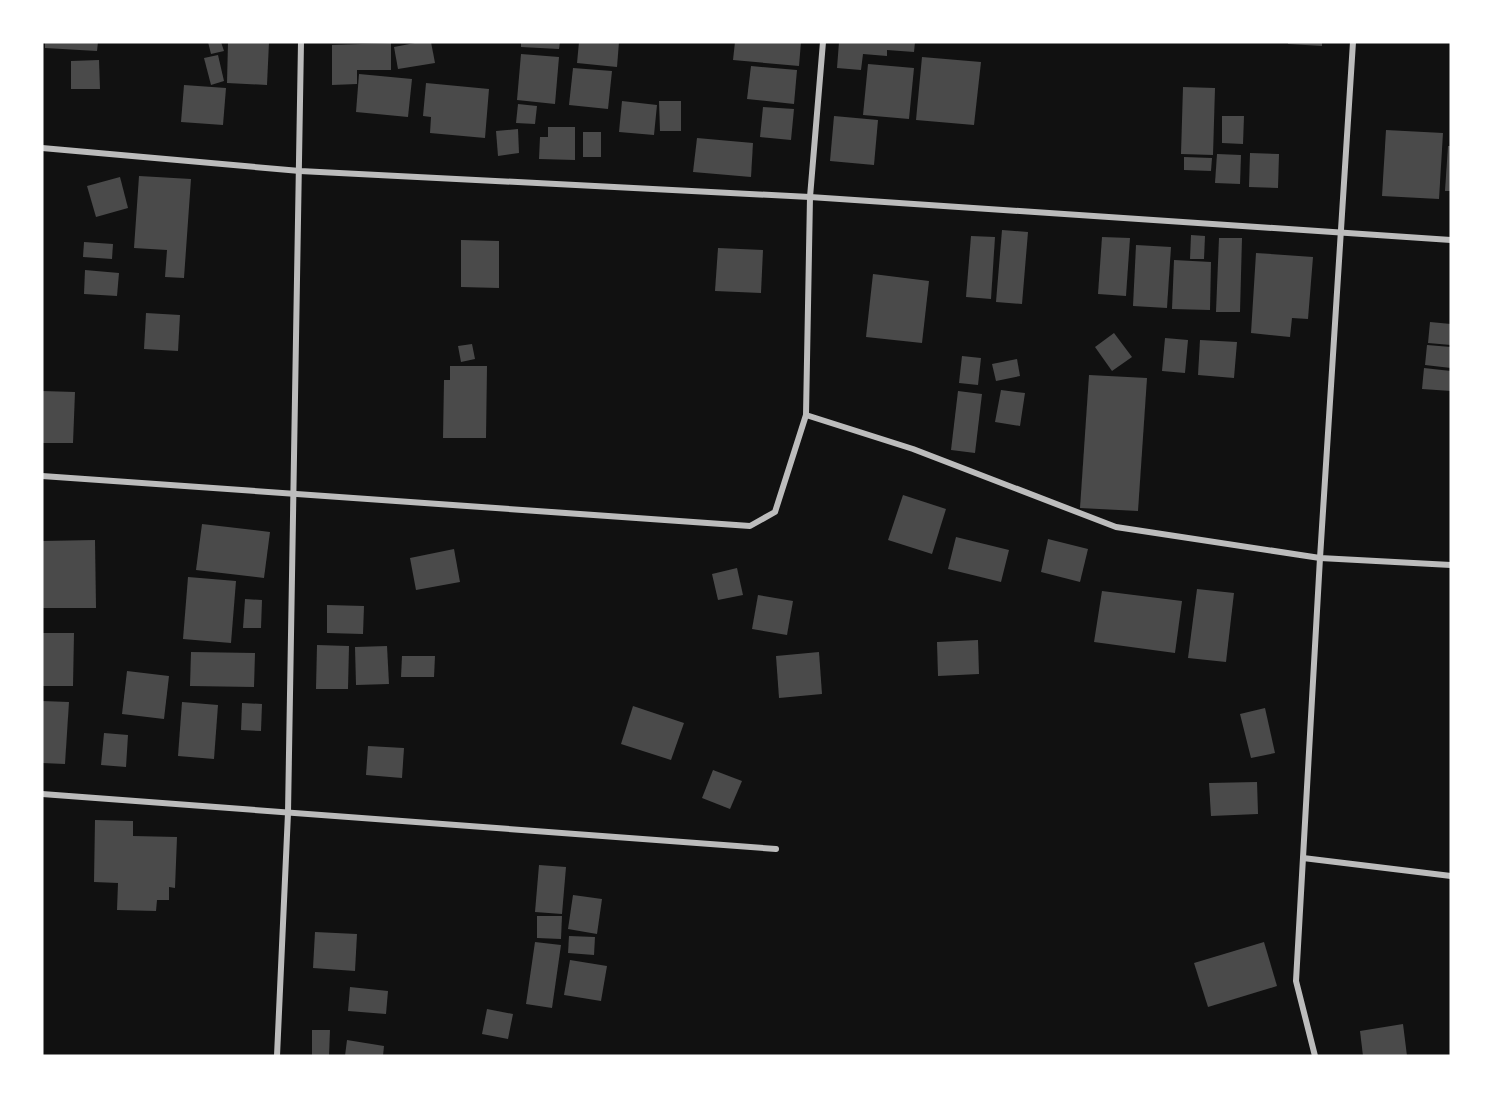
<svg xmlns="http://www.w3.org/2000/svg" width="1493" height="1098" font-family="Inter,sans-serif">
	<rect width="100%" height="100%" fill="#111"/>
	<!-- building -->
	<g fill="#4a4a4a">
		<path d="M 45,42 L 98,42 L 97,51 L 45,48 Z"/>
		<path d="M 208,42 L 221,42 L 224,51 L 211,54 Z"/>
		<path d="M 228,42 L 269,42 L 267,85 L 227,83 Z"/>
		<path d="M 420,42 L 431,42 L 435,63 L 398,69 L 394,47 Z"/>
		<path d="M 521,42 L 560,42 L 559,49 L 521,47 Z"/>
		<path d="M 579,42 L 619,42 L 617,67 L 577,63 Z"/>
		<path d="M 735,42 L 801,42 L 799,66 L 733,60 Z"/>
		<path d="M 839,42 L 915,42 L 914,52 L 887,50 L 887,56 L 863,54 L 861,70 L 837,68 Z"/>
		<path d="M 1288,42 L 1322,42 L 1322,46 L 1288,44 Z"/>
		<path d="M 391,43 L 391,70 L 357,70 L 357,84 L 332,85 L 332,45 Z"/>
		<path d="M 521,54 L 559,57 L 555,104 L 517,100 Z"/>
		<path d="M 218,55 L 224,81 L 211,85 L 204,58 Z"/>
		<path d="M 922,57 L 981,62 L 974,125 L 916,120 Z"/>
		<path d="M 99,60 L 100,89 L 71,89 L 71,61 Z"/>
		<path d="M 868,64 L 914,68 L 909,119 L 863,115 Z"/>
		<path d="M 751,66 L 797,70 L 794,104 L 747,99 Z"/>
		<path d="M 573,68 L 612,71 L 608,109 L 569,105 Z"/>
		<path d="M 359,74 L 412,79 L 408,117 L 356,112 Z"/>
		<path d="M 426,83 L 489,89 L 485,138 L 430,133 L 431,117 L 423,116 Z"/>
		<path d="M 184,85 L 226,88 L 223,125 L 181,122 Z"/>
		<path d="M 1183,87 L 1215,88 L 1213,155 L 1181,154 Z"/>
		<path d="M 622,101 L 657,105 L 654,135 L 619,132 Z"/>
		<path d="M 659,101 L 681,101 L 681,131 L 660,131 Z"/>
		<path d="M 518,104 L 537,106 L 535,124 L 516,123 Z"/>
		<path d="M 763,107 L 794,109 L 791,140 L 760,137 Z"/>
		<path d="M 834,116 L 878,120 L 874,165 L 830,161 Z"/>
		<path d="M 1222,116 L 1244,116 L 1243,144 L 1222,143 Z"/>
		<path d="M 548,127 L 575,127 L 575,160 L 539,159 L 540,137 L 548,137 Z"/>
		<path d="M 518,129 L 519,153 L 498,156 L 496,131 Z"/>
		<path d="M 1386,130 L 1443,133 L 1439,199 L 1382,196 Z"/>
		<rect x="583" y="132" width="18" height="25"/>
		<path d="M 697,138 L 753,143 L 751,177 L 693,172 Z"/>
		<path d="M 1448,146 L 1451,146 L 1451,191 L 1445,191 Z"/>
		<path d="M 1250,153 L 1279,154 L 1278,188 L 1249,187 Z"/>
		<path d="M 1217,154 L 1241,155 L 1240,184 L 1215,183 Z"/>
		<path d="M 1184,157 L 1212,158 L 1211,171 L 1184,170 Z"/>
		<path d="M 139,176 L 191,179 L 184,278 L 165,277 L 167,250 L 134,248 Z"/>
		<path d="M 120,177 L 128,208 L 96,217 L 87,186 Z"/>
		<path d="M 1002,230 L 1028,232 L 1022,304 L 996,302 Z"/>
		<path d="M 1191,235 L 1205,236 L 1204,259 L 1190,259 Z"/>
		<path d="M 971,236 L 995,237 L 991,299 L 966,297 Z"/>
		<path d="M 1102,237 L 1130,238 L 1126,296 L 1098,294 Z"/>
		<path d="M 1219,238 L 1242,238 L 1240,312 L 1216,312 Z"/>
		<path d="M 461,240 L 499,241 L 499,288 L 461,287 Z"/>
		<path d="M 84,242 L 113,244 L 112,259 L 83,257 Z"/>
		<path d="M 1136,245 L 1171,247 L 1167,308 L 1133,306 Z"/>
		<path d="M 718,248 L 763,250 L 761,293 L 715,291 Z"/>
		<path d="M 1256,253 L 1313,257 L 1308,319 L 1292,318 L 1290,337 L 1251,333 Z"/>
		<path d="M 1174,260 L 1211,262 L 1210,310 L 1172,309 Z"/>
		<path d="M 85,270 L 119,273 L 117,296 L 84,294 Z"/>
		<path d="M 873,274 L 929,281 L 922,343 L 866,337 Z"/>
		<path d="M 146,313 L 180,315 L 178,351 L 144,349 Z"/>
		<path d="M 1430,322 L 1451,324 L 1451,345 L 1428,343 Z"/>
		<path d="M 1114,333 L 1132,357 L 1112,371 L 1095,347 Z"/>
		<path d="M 1165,338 L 1188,340 L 1185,373 L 1162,371 Z"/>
		<path d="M 1200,340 L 1237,342 L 1234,378 L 1198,375 Z"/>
		<path d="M 472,344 L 475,359 L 461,362 L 458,346 Z"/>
		<path d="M 1427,345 L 1451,347 L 1451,368 L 1425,365 Z"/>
		<path d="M 962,356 L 981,358 L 978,385 L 959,383 Z"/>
		<path d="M 1017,359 L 1020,376 L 996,381 L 992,364 Z"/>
		<path d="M 450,366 L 487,366 L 486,438 L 443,438 L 444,380 L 450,380 Z"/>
		<path d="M 1424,368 L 1451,371 L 1451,391 L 1422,389 Z"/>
		<path d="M 1089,375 L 1147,378 L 1138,511 L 1080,508 Z"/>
		<path d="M 1001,390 L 1025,393 L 1020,426 L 995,422 Z"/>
		<path d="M 42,391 L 75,392 L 73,443 L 42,443 Z"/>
		<path d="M 958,391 L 982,394 L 975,453 L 951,450 Z"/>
		<path d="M 903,495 L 946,509 L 932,554 L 888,540 Z"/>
		<path d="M 202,524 L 270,532 L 264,578 L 196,570 Z"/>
		<path d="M 956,537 L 1009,550 L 1001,582 L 948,569 Z"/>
		<path d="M 1048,539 L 1088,549 L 1080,582 L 1041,572 Z"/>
		<path d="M 95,540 L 96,608 L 42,608 L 42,541 Z"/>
		<path d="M 454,549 L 460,582 L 416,590 L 410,558 Z"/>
		<path d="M 737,568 L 743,595 L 718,600 L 712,574 Z"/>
		<path d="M 188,577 L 236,581 L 231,643 L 183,639 Z"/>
		<path d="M 1197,589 L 1234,593 L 1226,662 L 1188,658 Z"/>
		<path d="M 1102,591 L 1182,601 L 1175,653 L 1094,642 Z"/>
		<path d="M 758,595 L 793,601 L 787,635 L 752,629 Z"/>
		<path d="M 245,599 L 262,600 L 261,628 L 243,628 Z"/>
		<path d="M 327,605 L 364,606 L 363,634 L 327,633 Z"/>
		<path d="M 42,633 L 74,633 L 73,686 L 42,686 Z"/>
		<path d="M 978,640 L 979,674 L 938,676 L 937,642 Z"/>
		<path d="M 317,645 L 349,646 L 348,689 L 316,689 Z"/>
		<path d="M 387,646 L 389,684 L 356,685 L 355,647 Z"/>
		<path d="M 191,652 L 255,653 L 254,687 L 190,686 Z"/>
		<path d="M 819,652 L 822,694 L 779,698 L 776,656 Z"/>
		<path d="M 402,656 L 435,656 L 434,677 L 401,677 Z"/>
		<path d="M 127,671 L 169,676 L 164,719 L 122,714 Z"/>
		<path d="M 42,701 L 69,702 L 65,764 L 42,763 Z"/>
		<path d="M 182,702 L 218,705 L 214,759 L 178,756 Z"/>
		<path d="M 242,703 L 262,704 L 261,731 L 241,730 Z"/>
		<path d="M 633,706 L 684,723 L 671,760 L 621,744 Z"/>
		<path d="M 1265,708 L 1275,753 L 1251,758 L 1240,714 Z"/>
		<path d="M 104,733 L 128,735 L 126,767 L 101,765 Z"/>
		<path d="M 368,746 L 404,748 L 402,778 L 366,775 Z"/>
		<path d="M 713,770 L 742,781 L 730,809 L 702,798 Z"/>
		<path d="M 1257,782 L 1258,814 L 1211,816 L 1209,783 Z"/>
		<path d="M 95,820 L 133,821 L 133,836 L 177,837 L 175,888 L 169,887 L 169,900 L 157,900 L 156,911 L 117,910 L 118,883 L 94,882 Z"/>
		<path d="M 539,865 L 566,867 L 562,914 L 535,912 Z"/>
		<path d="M 573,895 L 602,899 L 597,934 L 568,929 Z"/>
		<path d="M 537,916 L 562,916 L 561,939 L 537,938 Z"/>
		<path d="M 315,932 L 357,934 L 355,971 L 313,968 Z"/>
		<path d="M 569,936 L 595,937 L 594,955 L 568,953 Z"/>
		<path d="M 535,942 L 561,945 L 552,1008 L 526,1004 Z"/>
		<path d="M 1264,942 L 1277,986 L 1208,1007 L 1194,963 Z"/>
		<path d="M 570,960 L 607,966 L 601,1001 L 564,995 Z"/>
		<path d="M 350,987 L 388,991 L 386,1014 L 348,1011 Z"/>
		<path d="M 487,1009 L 513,1014 L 508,1039 L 482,1034 Z"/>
		<path d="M 1403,1024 L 1407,1056 L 1363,1056 L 1360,1031 Z"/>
		<path d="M 312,1030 L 330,1030 L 329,1056 L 312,1056 Z"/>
		<path d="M 347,1040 L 384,1046 L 383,1056 L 345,1056 Z"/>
	</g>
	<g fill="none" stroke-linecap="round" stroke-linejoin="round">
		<!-- minor -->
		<g stroke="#bcbcbc" stroke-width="6">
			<path d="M 42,148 L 300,171 L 810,197 L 1451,240"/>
			<path d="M 806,415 L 913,449 L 1116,527 L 1320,558 L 1451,565"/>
			<path d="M 42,476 L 750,526 L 775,512 L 806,415 L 810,197 L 823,42"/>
			<path d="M 42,794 L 776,849"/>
			<path d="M 1303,858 L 1451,876"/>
			<path d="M 277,1056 L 288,813 L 301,42"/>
			<path d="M 1315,1056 L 1296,981 L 1320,558 L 1353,42"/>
		</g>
	</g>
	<!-- border -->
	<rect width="1493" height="1098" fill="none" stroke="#ffffff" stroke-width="87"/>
</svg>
